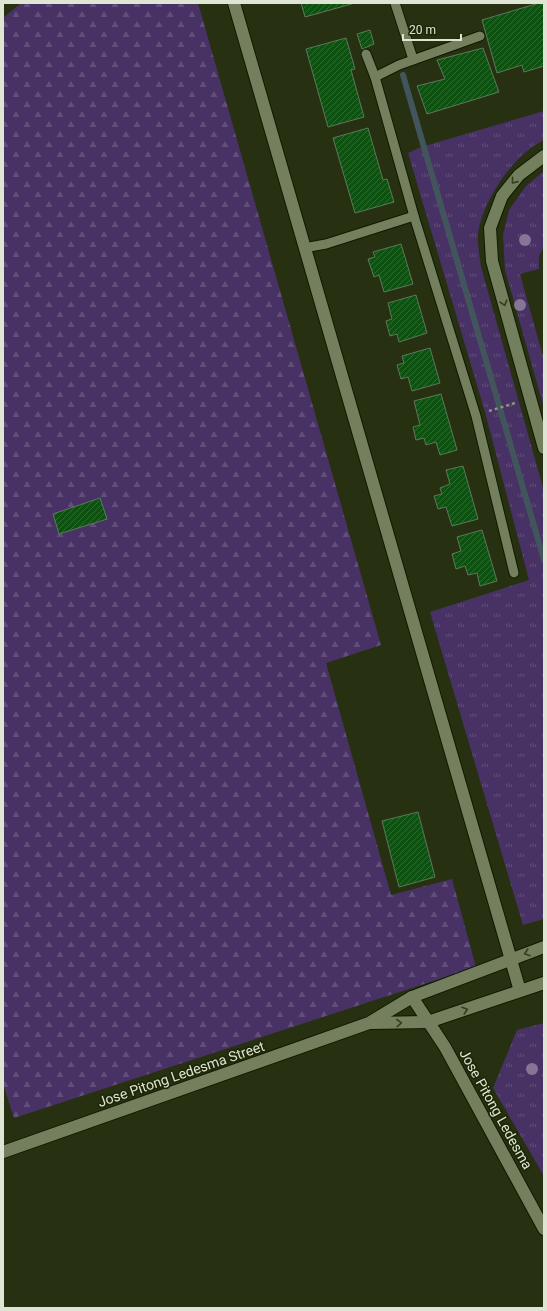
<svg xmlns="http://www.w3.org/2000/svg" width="547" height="1311" font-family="Roboto,sans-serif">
	<defs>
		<pattern id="grass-tufts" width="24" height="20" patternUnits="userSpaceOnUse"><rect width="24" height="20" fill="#483164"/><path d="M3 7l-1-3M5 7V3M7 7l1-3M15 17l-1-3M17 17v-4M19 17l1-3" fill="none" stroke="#624f79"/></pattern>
		<pattern id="forest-firs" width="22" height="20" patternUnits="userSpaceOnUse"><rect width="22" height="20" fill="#483164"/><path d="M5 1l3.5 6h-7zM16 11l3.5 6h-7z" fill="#624f79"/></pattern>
		<pattern id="building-hatch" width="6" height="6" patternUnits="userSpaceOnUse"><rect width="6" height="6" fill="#0d5211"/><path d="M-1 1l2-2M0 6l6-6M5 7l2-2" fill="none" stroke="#306b33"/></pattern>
	</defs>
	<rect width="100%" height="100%" fill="#273111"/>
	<!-- grass -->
	<g fill="url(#grass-tufts)">
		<path d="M 544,111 L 544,140 C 514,154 483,200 478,233 C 477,244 480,257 481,267 L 544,491 L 544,919 L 523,925 L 430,612 L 529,580 L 485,412 L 408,153 L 421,147 Z"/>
		<path d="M 544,171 L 544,246 L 539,256 L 539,269 L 520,274 L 544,360 L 544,408 L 505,270 L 503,235 L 509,210 L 526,186 Z"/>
		<path d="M 544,1023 L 544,1176 L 493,1088 L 517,1030 Z"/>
	</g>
	<!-- forest -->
	<path fill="url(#forest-firs)" d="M 21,3 L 198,3 L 381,645 L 326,663 L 391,895 L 452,879 L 476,967 L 14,1118 L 3,1084 L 3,18 Z"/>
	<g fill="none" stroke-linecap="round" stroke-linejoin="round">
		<!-- stream -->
		<path stroke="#43555c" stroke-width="6" d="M 403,75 L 544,560"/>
	</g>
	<!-- building -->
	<g fill="url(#building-hatch)" stroke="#5d785c">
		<path d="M 301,3 L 355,3 L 305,17 Z"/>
		<path d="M 539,3 L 544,3 L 544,66 L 524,72 L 522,65 L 497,73 L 482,20 Z"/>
		<path d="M 370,30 L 374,44 L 362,49 L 357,34 Z"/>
		<path d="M 346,38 L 355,69 L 351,70 L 364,117 L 328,127 L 306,49 Z"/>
		<path d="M 483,48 L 499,92 L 427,114 L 417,86 L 445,79 L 437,60 Z"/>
		<path d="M 368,128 L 383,180 L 387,179 L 394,202 L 355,213 L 333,138 Z"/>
		<path d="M 401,244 L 413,284 L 384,292 L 379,275 L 374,277 L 368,259 L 375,257 L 373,252 Z"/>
		<path d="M 416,295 L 427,333 L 399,342 L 397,334 L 390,336 L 386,321 L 392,319 L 388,303 Z"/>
		<path d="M 430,348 L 440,383 L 412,391 L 408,377 L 401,379 L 397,365 L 404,363 L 402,356 Z"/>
		<path d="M 441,394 L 457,450 L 440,455 L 436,442 L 426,445 L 424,438 L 416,440 L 413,427 L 420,425 L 414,401 Z"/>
		<path d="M 463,466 L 478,519 L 452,526 L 446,507 L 438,509 L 434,496 L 442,494 L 440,488 L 450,484 L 446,470 Z"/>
		<path d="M 100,498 L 107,519 L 59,534 L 53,514 Z"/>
		<path d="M 482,530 L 497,581 L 480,586 L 477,573 L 468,575 L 465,566 L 456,569 L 452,554 L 461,551 L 457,537 Z"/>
		<path d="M 418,812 L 435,877 L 399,887 L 382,821 Z"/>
	</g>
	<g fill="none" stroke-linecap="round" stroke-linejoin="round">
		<defs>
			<g id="lane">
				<path d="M 395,3 L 413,59"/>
				<path d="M 366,54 L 375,77 L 414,216 L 476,416 L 514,573"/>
				<path d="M 375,77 L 399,65 L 480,36"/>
				<path d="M 304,248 L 326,244 L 414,216"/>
			</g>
			<g id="street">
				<path d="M 234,3 L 520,991"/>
				<path d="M 544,156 L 519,175 L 502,196 L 490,228 L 492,261 L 544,448"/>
				<path d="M 412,997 L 544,947"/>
				<path d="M 428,1022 L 544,983"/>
			</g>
			<g id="secondary">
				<path d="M 371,1023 L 428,1022"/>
				<path d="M 3,1152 L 369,1023 L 412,997 L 445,1047 L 544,1229"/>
			</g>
		</defs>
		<!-- lane casing -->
		<use href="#lane" stroke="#101900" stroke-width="11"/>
		<!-- street casing -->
		<use href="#street" stroke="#101900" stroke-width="14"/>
		<!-- secondary casing -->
		<use href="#secondary" stroke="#101900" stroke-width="14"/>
		<!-- path -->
		<path stroke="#8b947b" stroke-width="2.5" stroke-dasharray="3 3" stroke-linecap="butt" d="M 489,411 L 515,403"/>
		<!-- lane -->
		<use href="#lane" stroke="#74805d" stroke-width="9"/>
		<!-- street -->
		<use href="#street" stroke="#74805d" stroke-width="12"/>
		<!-- secondary -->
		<use href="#secondary" stroke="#74805d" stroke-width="12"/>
	</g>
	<!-- trees -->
	<g fill="#847694">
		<circle cx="525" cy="240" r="6"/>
		<circle cx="520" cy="305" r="6"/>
		<circle cx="532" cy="1069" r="6"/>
	</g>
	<!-- one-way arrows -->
	<defs><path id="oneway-chevron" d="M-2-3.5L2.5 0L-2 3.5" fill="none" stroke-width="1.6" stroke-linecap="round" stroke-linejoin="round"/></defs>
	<g stroke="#343d1c">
		<use href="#oneway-chevron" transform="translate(514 181) rotate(129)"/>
		<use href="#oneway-chevron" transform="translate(504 303) rotate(74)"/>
		<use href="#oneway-chevron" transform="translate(527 953) rotate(162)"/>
		<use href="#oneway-chevron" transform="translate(465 1010) rotate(-18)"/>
		<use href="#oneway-chevron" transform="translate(399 1023) rotate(-2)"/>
	</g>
	<g text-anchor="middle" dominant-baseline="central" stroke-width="3.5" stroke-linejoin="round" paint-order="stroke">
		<!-- street labels -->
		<g font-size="14" fill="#dee6d3" stroke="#1e2707">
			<text transform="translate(181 1074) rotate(-19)">Jose Pitong Ledesma Street</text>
			<text transform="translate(496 1109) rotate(61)">Jose Pitong Ledesma</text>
		</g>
	</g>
	<!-- border -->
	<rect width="547" height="1311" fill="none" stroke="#dee6d3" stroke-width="8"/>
	<!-- scale -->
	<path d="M403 34v6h58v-6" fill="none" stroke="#dee6d3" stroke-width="2"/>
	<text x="409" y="34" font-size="12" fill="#dee6d3" stroke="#1e2707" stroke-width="3" paint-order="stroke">20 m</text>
</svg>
